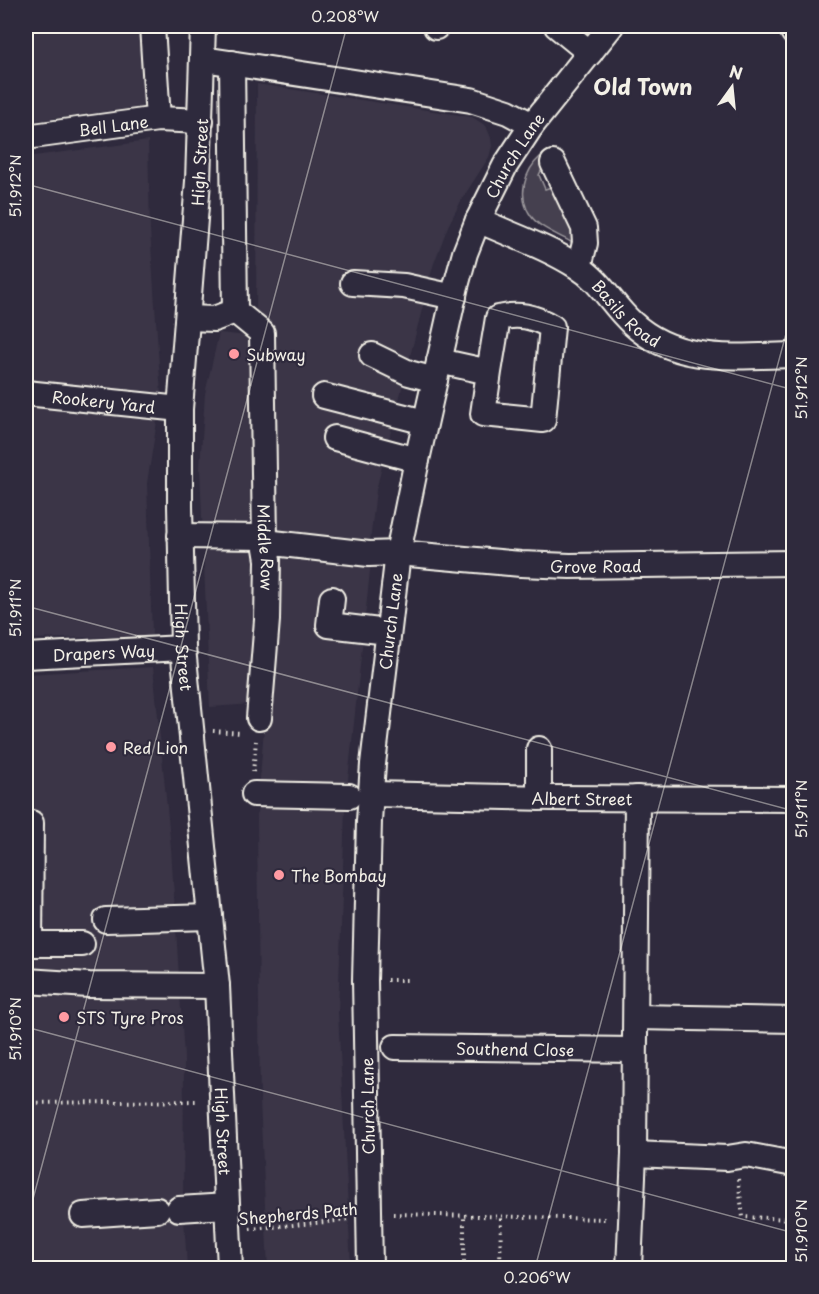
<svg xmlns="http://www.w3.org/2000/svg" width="819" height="1294" font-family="'Playpen Sans',sans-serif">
	<rect width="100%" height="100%" fill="#2f2a3d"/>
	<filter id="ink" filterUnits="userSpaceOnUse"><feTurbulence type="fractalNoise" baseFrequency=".0167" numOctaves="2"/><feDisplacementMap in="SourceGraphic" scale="12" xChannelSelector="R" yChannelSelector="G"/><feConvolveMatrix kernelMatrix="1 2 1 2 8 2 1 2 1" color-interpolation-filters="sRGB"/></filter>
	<g filter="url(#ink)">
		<!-- built -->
		<g fill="#3b3647">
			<path d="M 26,26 L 138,26 L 147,106 L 26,122 Z"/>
			<path d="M 257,84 L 472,117 L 486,126 L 491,138 L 492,146 L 489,157 L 462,199 L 448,226 L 433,266 L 376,490 L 370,542 L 371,561 L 345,808 L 338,1013 L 351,1268 L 268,1268 L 260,1100 L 257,817 L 266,703 L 210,707 L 200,468 L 205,394 L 219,333 L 256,337 Z"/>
			<path d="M 148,141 L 150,230 L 161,396 L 147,483 L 152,636 L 26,639 L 26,157 Z"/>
			<path d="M 153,667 L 171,848 L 184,1058 L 183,1201 L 187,1268 L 26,1268 L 26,674 Z"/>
		</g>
		<!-- green -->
		<path fill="#454050" stroke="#9c989c" stroke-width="1.5" d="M 541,156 L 542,169 L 539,175 L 545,189 L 551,187 L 560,192 L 575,239 L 571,242 C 559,235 539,228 531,216 C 517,197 524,171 541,156 Z"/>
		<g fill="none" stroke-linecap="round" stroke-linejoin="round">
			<defs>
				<g id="minor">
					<path d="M 152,26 L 158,119"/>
					<path id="s1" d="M 203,26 L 198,181 L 180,409 L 180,506 L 183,648 L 217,986 L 230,1268"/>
					<path d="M 557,26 L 590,53"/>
					<path d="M 790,26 L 794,33"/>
					<path d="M 436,27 L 436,26"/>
					<path d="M 203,59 L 471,100 L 508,112 L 532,125"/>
					<path id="s2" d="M 26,137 L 158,119 L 201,121"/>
					<path d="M 553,163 L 584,228 L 585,243 L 579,267"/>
					<path id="s3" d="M 478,220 C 511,235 547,247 578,267 C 601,281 612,305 632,323 C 677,365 737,356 794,355"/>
					<path d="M 353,283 L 404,286 L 454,297"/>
					<path id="s4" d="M 235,311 L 262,333 L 265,542 L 268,560 L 267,620 L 259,718"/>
					<path d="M 189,318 L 214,319 L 235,311 L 232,63"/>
					<path d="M 372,355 L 409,373 L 435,380"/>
					<path d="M 439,361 L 489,372 L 498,318 C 519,313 533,316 552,327 L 543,420 L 483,414 L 489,372"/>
					<path id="s5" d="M 26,393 L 180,409"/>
					<path d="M 324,396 L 425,422"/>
					<path d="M 335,438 L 417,460"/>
					<path d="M 180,536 L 265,537"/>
					<path id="s6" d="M 265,542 L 369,554 L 398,553 L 521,564 L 570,566 L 794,563"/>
					<path d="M 332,599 L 329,625 L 388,632"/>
					<path id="s7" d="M 26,656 L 183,648"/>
					<path d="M 254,794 L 349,796"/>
					<path id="s8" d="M 372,794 L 551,798 L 794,799"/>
					<path d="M 539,798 L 539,749"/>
					<path d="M 106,920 L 210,917"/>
					<path d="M 26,944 L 82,944"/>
					<path d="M 30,944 L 31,823"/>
					<path d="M 26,981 L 89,985 L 217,986"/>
					<path d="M 636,1017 L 794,1020"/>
					<path id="s9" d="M 395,1047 L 634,1050"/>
					<path d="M 634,1154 L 727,1158 L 746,1155 L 794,1164"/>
					<path d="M 179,1209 L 227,1206"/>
					<path d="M 83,1215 L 157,1210"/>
					<path id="s10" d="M 370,1268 L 365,980 L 369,821 L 373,764 L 398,553 L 417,460 L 456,286 L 465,253 L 478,220 L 505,166 L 532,125 L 611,26"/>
					<path d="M 629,1268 L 634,1154 L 637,798"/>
				</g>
			</defs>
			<!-- minor casing -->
			<use href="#minor" stroke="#f4f1e8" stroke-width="28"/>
			<!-- path -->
			<g stroke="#f4f1e8" stroke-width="4" stroke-dasharray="1.5 4.5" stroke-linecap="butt">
				<path d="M 213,731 L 242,733"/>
				<path d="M 253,772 L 256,741"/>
				<path d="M 387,980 L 410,980"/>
				<path d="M 26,1103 L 199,1101"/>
				<path d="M 738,1179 L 743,1217 L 794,1219"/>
				<path d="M 393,1214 L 607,1219"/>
				<path d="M 250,1229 L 347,1220"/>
				<path d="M 464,1268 L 464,1216"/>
				<path d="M 500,1268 L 501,1217"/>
			</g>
			<!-- minor -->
			<use href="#minor" stroke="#2f2a3d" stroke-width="24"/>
		</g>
	</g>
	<!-- ticks -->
	<path fill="none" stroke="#f4f1e8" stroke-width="1.5" stroke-opacity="0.45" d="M 26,184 L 794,390M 26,606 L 794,811M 26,1027 L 794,1233M 26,1225 L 347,26M 535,1268 L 794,304"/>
	<!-- markers -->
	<g fill="#ff9aa2" stroke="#2f2a3d" stroke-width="2">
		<circle cx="234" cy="354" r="6"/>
		<circle cx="111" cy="747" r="6"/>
		<circle cx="279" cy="875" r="6"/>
		<circle cx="64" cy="1017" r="6"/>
	</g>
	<g text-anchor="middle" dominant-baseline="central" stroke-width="4.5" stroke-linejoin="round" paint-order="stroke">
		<!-- street labels -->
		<g font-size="16" fill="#f4f1e8" stroke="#2f2a3d">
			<text stroke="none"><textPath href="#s2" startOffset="88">Bell Lane</textPath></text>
			<text stroke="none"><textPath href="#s10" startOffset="1134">Church Lane</textPath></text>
			<text transform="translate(199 162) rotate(-87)">High Street</text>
			<text stroke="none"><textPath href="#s3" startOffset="178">Basils Road</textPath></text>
			<text stroke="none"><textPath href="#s5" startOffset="78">Rookery Yard</textPath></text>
			<text stroke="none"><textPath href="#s4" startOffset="249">Middle Row</textPath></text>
			<text stroke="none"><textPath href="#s6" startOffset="332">Grove Road</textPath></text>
			<text stroke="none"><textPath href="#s10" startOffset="648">Church Lane</textPath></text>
			<text stroke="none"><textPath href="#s1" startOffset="622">High Street</textPath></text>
			<text stroke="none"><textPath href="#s7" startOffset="78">Drapers Way</textPath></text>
			<text stroke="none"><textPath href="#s8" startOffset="210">Albert Street</textPath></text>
			<text stroke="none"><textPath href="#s9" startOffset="120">Southend Close</textPath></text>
			<text transform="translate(367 1106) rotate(-91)">Church Lane</text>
			<text stroke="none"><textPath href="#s1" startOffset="1108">High Street</textPath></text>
			<text transform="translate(298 1213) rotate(-5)">Shepherds Path</text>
		</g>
		<!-- poi labels -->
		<g font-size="16" fill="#f4f1e8" stroke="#2f2a3d" text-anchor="start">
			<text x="246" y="354">Subway</text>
			<text x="123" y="747">Red Lion</text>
			<text x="291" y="875">The Bombay</text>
			<text x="76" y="1017">STS Tyre Pros</text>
		</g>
		<!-- district labels -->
		<g font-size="22" font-weight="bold" fill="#f4f1e8" stroke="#2f2a3d">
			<text x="643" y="85">Old Town</text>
		</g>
	</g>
	<!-- margin -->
	<rect width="819" height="1294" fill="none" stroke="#2f2a3d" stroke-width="66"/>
	<!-- north arrow -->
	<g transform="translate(732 87) rotate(15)" stroke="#2f2a3d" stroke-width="4.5" paint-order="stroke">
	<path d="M0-4.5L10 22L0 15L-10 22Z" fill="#f4f1e8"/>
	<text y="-9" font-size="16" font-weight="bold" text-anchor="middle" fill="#f4f1e8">N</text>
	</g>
	<rect x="33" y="33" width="753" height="1228" fill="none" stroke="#f4f1e8" stroke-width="2"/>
	<g font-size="15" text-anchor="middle" fill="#f4f1e8">
		<text x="345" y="22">0.208°W</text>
		<text transform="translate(16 186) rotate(-90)" y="5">51.912°N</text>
		<text transform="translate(802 388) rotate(-90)" y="5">51.912°N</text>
		<text transform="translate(16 608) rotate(-90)" y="5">51.911°N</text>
		<text transform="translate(802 809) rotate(-90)" y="5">51.911°N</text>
		<text transform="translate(16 1029) rotate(-90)" y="5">51.910°N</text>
		<text transform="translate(802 1231) rotate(-90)" y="5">51.910°N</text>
		<text x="537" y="1283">0.206°W</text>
	</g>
</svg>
